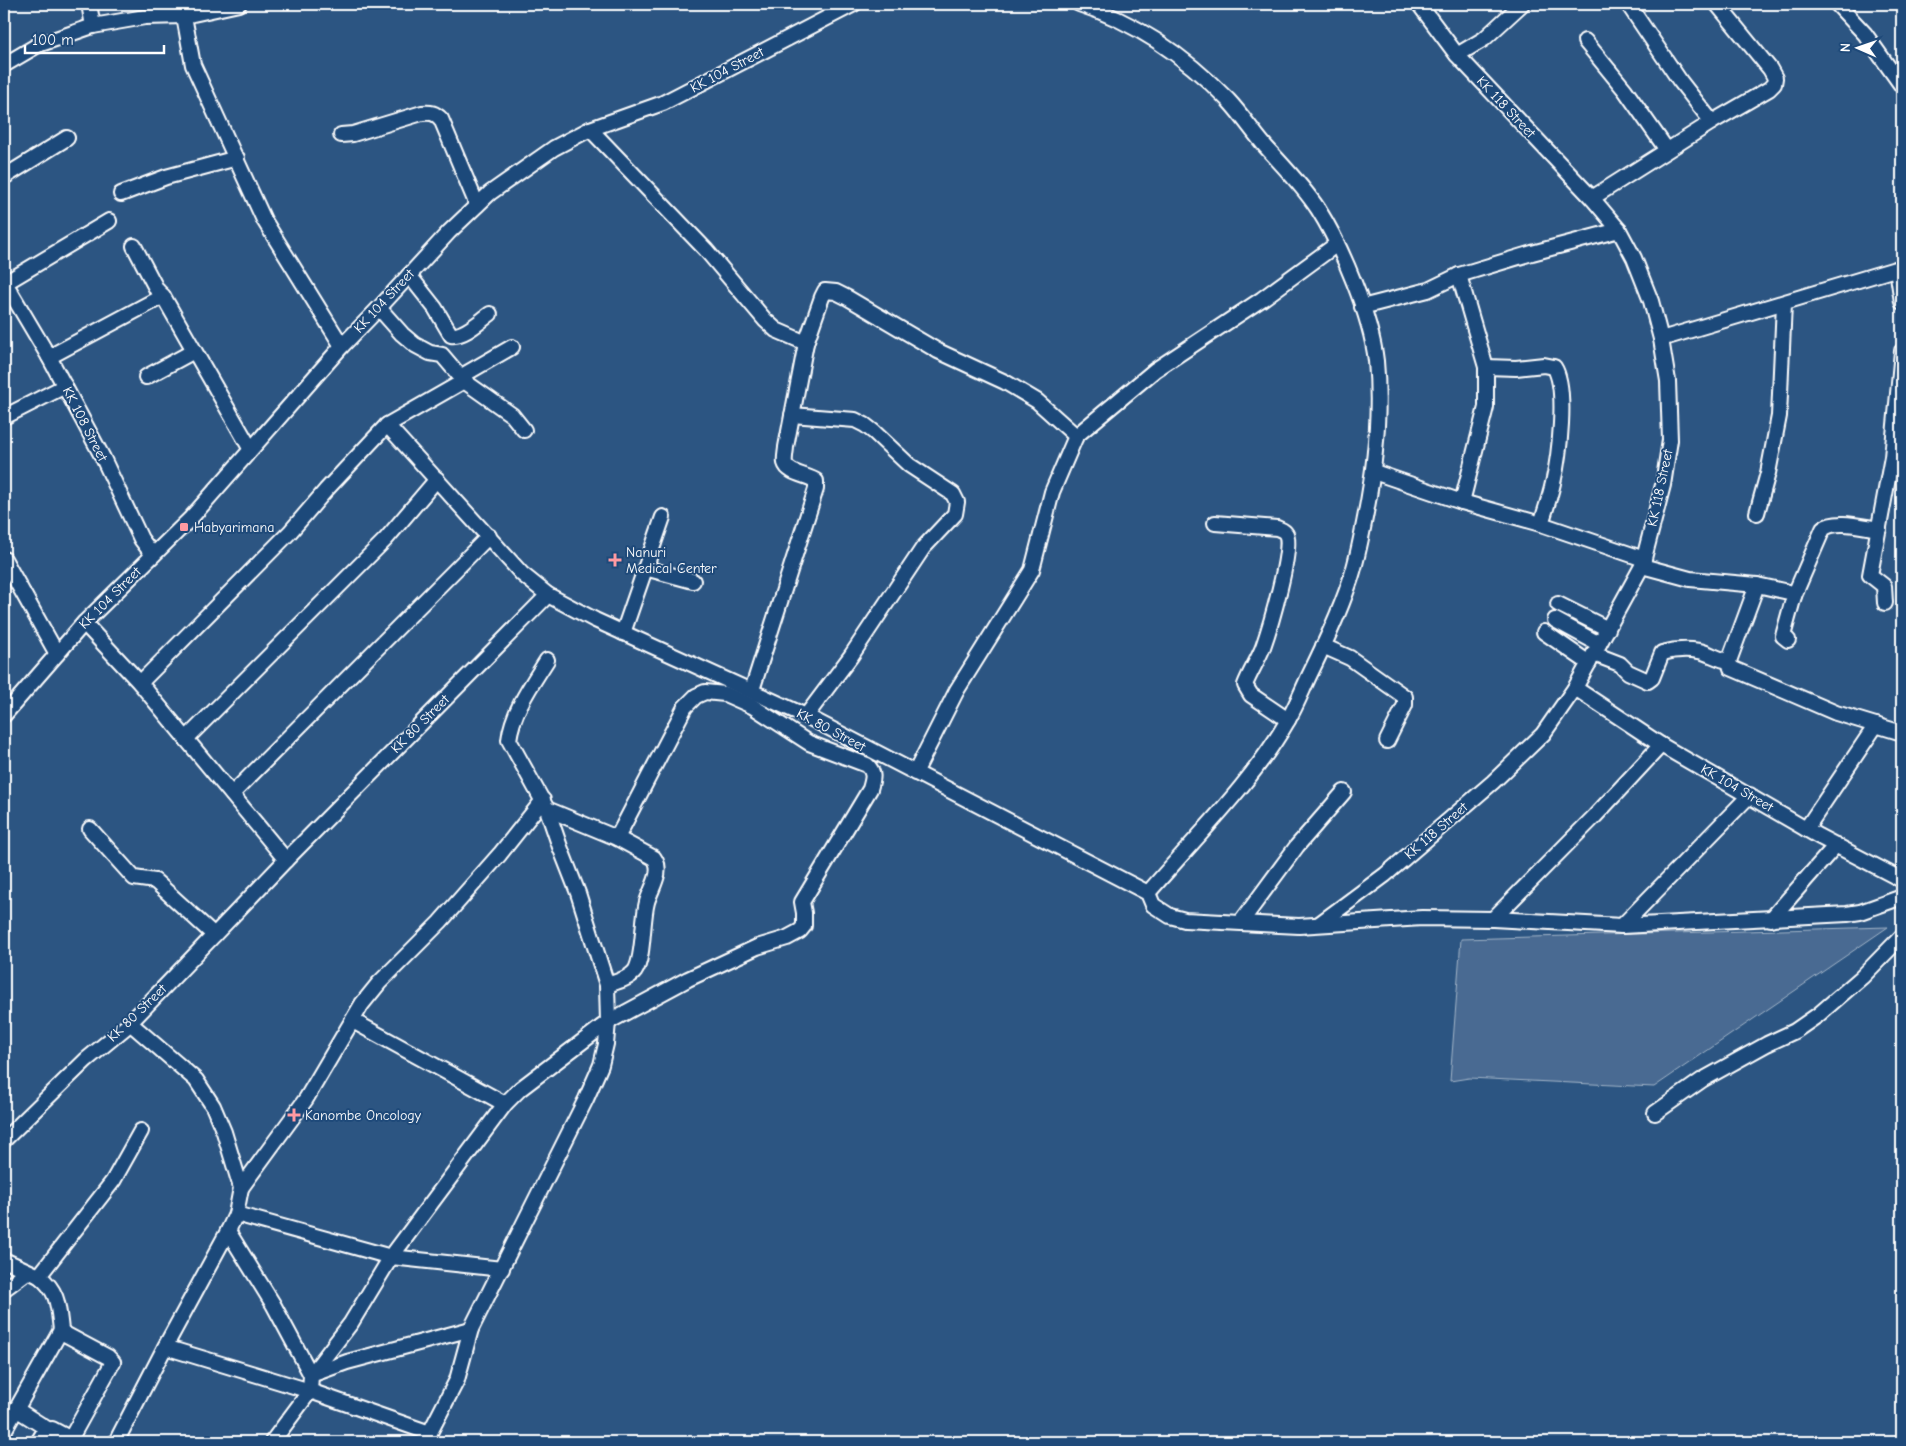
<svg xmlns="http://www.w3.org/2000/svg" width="1906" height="1446" font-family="'Comic Neue',sans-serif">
	<rect width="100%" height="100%" fill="#2c5582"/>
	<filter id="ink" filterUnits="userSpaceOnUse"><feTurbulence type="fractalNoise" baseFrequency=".02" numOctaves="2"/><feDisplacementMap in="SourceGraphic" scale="10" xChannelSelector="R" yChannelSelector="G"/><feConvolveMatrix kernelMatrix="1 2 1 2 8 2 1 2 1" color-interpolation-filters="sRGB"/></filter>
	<g filter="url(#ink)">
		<!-- green -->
		<path fill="#486b92" stroke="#a4b5c8" d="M 1888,927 L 1654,1087 L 1469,1078 L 1450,1081 L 1461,939 Z"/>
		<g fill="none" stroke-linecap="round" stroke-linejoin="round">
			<defs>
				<g id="minor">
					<path d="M 89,4 L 93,26"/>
					<path d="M 1079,4 C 1136,22 1186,57 1228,100 C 1242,115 1253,132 1266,147 C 1284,167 1303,186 1318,209 C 1342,247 1371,317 1376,361 C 1381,413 1375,467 1365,518 C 1361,539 1357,561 1350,581 C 1339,614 1324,645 1309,676 C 1302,691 1296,706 1288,720 C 1252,783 1195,838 1148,893"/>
					<path d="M 1628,4 L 1680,81 L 1712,122"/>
					<path d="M 1837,4 L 1865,34 L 1902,86"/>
					<path d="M 184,16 L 193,65 L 264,220 L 342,346"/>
					<path d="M 1585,41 L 1625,90 L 1667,150"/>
					<path d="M 1457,55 L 1484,39 L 1522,4"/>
					<path d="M 4,65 L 38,45 L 93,26 L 145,17 L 184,16 L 239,4"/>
					<path d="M 590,129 L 706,250 L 765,320 L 776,330 L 806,343"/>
					<path d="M 341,135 L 353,134 L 422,113 C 431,112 435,113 441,119 L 477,205"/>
					<path d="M 4,177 L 67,138"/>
					<path d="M 121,194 L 166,177 L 237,158"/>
					<path d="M 1592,198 L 1712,122 L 1769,89 L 1774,84 L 1775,78 L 1770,69 L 1717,4"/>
					<path d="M 134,246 L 157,290 L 163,296 L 250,448"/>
					<path d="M 1897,269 L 1902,302"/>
					<path d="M 409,275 L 435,308 L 451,335 C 464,337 480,321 490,314"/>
					<path d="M 1459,275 L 1486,367 L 1486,407 L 1462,502"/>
					<path d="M 4,281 L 49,357 L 103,458 L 141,539 L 153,555"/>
					<path d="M 5,283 L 109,221"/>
					<path d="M 1362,307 L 1428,290 L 1459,275 L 1532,253 L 1619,230"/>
					<path d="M 379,308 L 402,334 L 415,345 L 430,353 L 442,355 L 464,381 L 512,415 L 524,430"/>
					<path d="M 1661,339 L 1902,267"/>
					<path d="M 49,357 L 163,296"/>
					<path d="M 1486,367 L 1516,368 L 1544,365 L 1554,367 C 1568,388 1559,458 1553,483 C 1550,497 1545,511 1541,524"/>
					<path d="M 146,377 L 194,351"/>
					<path d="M 460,377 L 512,347"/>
					<path d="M 792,415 L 855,420 L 865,425 L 874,432 L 909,465 L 953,494 L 957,502 L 955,514 L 923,548 L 851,656 L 806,716"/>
					<path d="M 4,417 L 65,386"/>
					<path d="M 387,425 L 464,381"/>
					<path d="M 1374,472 L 1462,502 L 1541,524 L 1644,559"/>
					<path d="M 1757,513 L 1768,473 L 1779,416 L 1784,303"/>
					<path d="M 1215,523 L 1277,528 C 1281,530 1284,530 1286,534 C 1294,547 1269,630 1263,647 C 1258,660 1250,672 1245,685 L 1251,695 L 1288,720"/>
					<path d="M 4,559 L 57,654"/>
					<path d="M 1642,566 L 1690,579 L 1757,585 L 1793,593 L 1794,596 L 1783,636 L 1788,640"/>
					<path d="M 645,568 L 693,581"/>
					<path d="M 1757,585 L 1729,661 L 1731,668 L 1836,713 L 1902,733"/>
					<path d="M 1794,596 L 1823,529 C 1836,519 1863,527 1879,529"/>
					<path d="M 1885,603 L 1884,586 L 1870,575 L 1892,457 L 1902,351"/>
					<path d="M 1558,604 L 1608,629"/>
					<path d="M 1555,620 L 1599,644"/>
					<path d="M 84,623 L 140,683 L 286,860"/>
					<path d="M 1544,632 L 1589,663"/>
					<path d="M 623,633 L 663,517"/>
					<path d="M 1323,646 L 1350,658 L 1405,697 L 1405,705 L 1387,741"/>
					<path d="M 1594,654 L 1620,664 L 1628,672 L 1648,681 L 1652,678 L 1662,653 C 1673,650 1687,649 1699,651 C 1710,653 1718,660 1729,661"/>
					<path d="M 140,683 L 290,532 L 326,490 L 387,425 L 522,574 L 548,595"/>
					<path d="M 1575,688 L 1661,745 L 1818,836 L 1902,880"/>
					<path d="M 752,690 L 816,489 L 816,481 C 808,475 788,474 785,463 C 784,458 786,451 786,447 L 806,343 L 822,297 L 825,291 L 836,292 L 848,298 L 938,351 L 1005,382 L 1037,401 L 1076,436"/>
					<path d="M 4,715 L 84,623 L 190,519 L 342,346 L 379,308 L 449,232 L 490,193 L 554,148 L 590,129 L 663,103 L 854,4"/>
					<path d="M 186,739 L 386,539 L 437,479"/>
					<path d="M 915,773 L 957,690 L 1032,570 L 1052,492 L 1076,436 L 1155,370 L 1262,299 L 1337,244"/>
					<path d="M 232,794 L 489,536"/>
					<path d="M 547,809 L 617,838 L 654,858 C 664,871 651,888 647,902 C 642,920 644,958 635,971 C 629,979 616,982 607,985"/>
					<path d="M 90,829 L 134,878 L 155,881 L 214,935"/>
					<path d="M 1806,829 L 1876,725"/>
					<path d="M 1493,919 L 1595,816 L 1661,745"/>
					<path d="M 1771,919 L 1836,845"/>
					<path d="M 1241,922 L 1297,846 L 1344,792"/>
					<path d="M 1319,924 L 1385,875 L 1493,782 L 1543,734 L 1575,688 L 1642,566 L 1663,485 L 1670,440 L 1668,381 L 1661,339 L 1651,301 L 1634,258 L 1619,230 L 1592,198 L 1457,55 L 1419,4"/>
					<path d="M 1622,926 L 1750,795"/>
					<path d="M 353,1021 L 505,1104"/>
					<path d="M 1655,1113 L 1702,1080 L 1767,1044 L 1795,1031 L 1818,1015 L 1862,977 L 1902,936"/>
					<path d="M 4,1140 L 86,1060 L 126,1027 L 286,860 L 548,595 L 595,620 L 806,716 L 1148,893 L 1153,905 L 1170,916 L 1185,920 L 1299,926 L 1422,918 L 1493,919 L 1622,926 L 1847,914 L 1860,912 L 1902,897"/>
					<path d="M 241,1188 L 306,1099 L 362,1004 L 379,983 L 440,922 L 500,854 L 543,800"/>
					<path d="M 236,1214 L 391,1257 L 502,1269"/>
					<path d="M 228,1231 L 273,1304 L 311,1375 L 347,1362 L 471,1329"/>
					<path d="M 4,1260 L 39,1276"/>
					<path d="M 4,1289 L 27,1272"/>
					<path d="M 165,1347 L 310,1391 L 430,1433"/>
					<path d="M 16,1409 L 49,1430"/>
					<path d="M 4,1431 L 61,1330"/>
					<path d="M 38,1442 L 44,1432 L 52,1429 L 69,1438 L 72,1436 L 113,1362 L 108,1357 L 63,1333 L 61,1330 C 58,1306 59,1292 39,1276 L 113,1181 L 141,1131"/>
					<path d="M 116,1442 L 165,1347 L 228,1231 L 236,1214 L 241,1188 L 224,1132 L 213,1106 L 196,1080 L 130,1023"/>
					<path d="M 272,1442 L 310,1391 L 311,1375 L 351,1323 L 391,1257 L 505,1104 L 520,1089 L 608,1022 L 688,979 L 757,947 L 787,938 L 800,931 L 804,926 L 804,913 L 802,902 L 870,789 C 873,779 875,772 867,765 L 809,743 L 752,706 L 725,694 L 705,692 L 696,696 L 685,707 L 617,838"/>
					<path d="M 425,1442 L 457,1380 L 471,1329 L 586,1099 L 601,1065 L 606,1044 L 608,1022 L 607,985 L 578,893 L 560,847 L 547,809 L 509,740 C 512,712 532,684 547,660"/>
				</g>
			</defs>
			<!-- minor casing -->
			<use href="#minor" stroke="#fff" stroke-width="18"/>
			<!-- minor -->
			<use href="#minor" stroke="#1f4a7a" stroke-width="14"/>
		</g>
	</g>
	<!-- markers -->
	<g fill="#ff9aa2" stroke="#1f4a7a" stroke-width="2">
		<rect x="179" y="522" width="10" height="10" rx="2.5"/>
		<path d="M612.5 552.5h5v5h5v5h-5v5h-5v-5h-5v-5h5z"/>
		<path d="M291.5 1107.5h5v5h5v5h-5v5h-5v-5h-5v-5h5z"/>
	</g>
	<g text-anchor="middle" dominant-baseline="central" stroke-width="4" stroke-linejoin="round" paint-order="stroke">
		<!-- street labels -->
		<g font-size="14" fill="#fff" stroke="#1f4a7a">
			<text transform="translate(727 70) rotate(-28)">KK 104 Street</text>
			<text transform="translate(1506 107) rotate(47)">KK 118 Street</text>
			<text transform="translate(384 301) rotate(-47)">KK 104 Street</text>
			<text transform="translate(85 424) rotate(63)">KK 108 Street</text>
			<text transform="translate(1660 488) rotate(-78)">KK 118 Street</text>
			<text transform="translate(110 598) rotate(-45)">KK 104 Street</text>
			<text transform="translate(420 724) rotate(-45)">KK 80 Street</text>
			<text transform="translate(831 730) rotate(28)">KK 80 Street</text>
			<text transform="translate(1737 788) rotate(30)">KK 104 Street</text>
			<text transform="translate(1436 831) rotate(-41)">KK 118 Street</text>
			<text transform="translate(137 1013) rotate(-44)">KK 80 Street</text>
		</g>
		<!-- poi labels -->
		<g font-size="14" fill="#fff" stroke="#1f4a7a" text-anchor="start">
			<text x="194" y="527">Habyarimana</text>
			<text x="626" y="552">Nanuri<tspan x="626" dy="16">Medical Center</tspan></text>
			<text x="305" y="1115">Kanombe Oncology</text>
		</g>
	</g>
	<!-- margin -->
	<rect width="1906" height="1446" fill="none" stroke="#1f4a7a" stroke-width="20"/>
	<rect x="10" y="10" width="1886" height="1426" fill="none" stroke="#fff" stroke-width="2" filter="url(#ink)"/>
	<!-- north arrow -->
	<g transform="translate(1858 48) rotate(272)" stroke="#1f4a7a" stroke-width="4" paint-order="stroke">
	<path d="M0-4L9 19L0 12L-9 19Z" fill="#ffffff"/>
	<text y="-8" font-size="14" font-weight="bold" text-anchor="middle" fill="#ffffff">N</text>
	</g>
	<!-- scale -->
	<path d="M25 45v8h139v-8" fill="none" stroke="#ffffff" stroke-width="2.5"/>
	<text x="32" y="45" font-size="15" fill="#ffffff" stroke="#1f4a7a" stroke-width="4" paint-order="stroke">100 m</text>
</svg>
